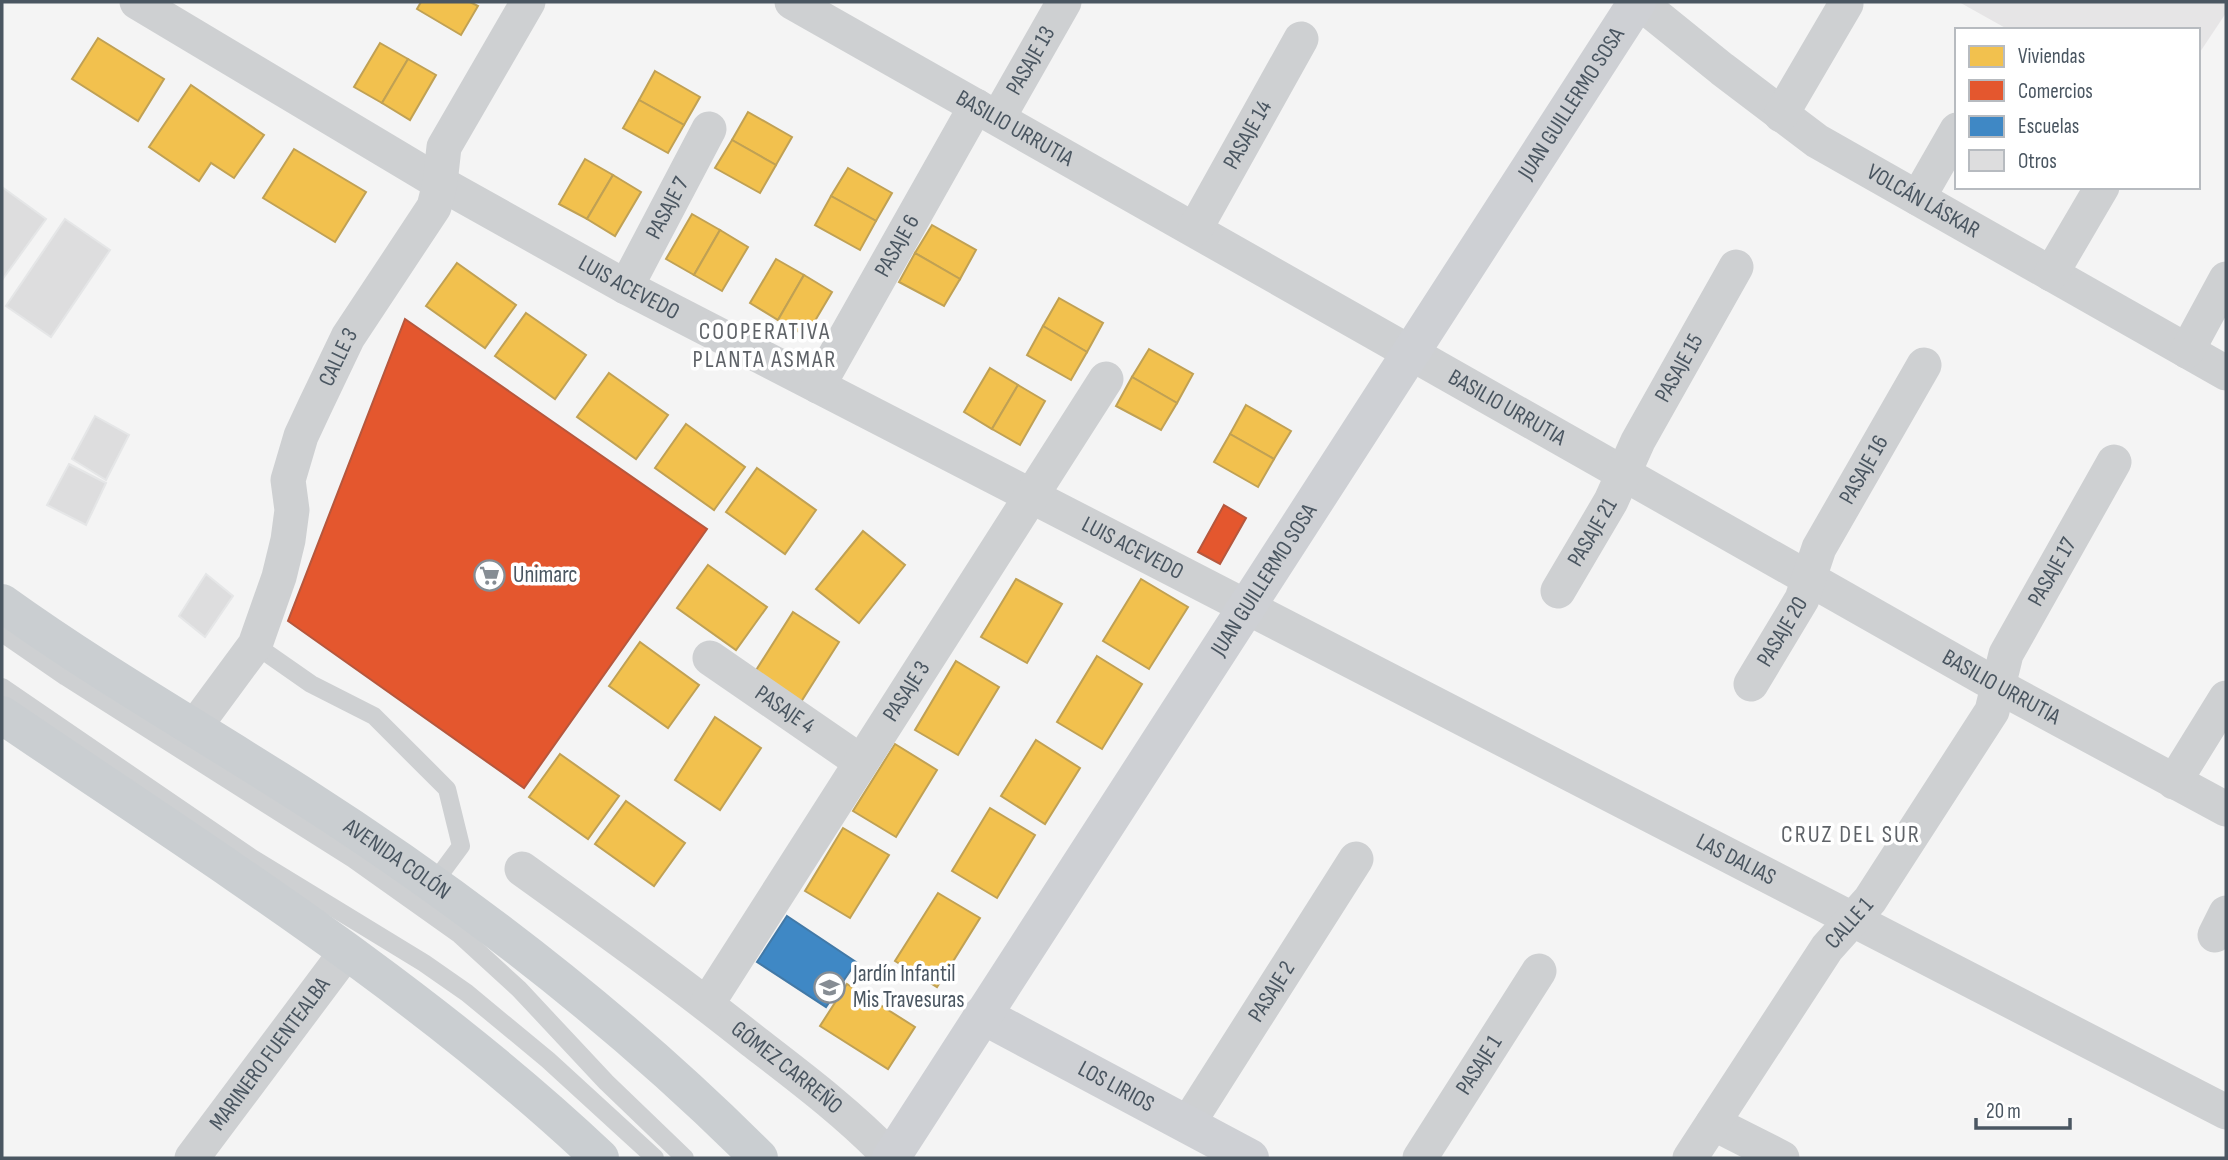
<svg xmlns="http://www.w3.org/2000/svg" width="2228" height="1160" font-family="'Sofia Sans Condensed',sans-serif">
	<rect width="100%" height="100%" fill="#f4f4f4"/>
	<!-- education -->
	<path fill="#e6e5e6" d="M 1959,2 L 2226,2 L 2226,13 L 2198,55 L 2198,30 L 2009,30 Z"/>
	<!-- homes -->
	<g fill="#f2c14e" stroke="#c0a154" stroke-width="2">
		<path d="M 421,2 L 470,2 L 478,6 L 461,35 L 417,9 Z"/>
		<path d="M 98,38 L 164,79 L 138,121 L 72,79 Z"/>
		<path d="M 380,43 L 408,59 L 382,103 L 354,87 Z"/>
		<path d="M 408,59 L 436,75 L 410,120 L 382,103 Z"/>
		<path d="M 655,71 L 700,97 L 684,125 L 639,100 Z"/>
		<path d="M 191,85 L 264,135 L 234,178 L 211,163 L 199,181 L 149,147 Z"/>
		<path d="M 639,100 L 684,125 L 668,153 L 623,128 Z"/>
		<path d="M 748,112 L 792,137 L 776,165 L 732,140 Z"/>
		<path d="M 732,140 L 776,165 L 760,193 L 715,168 Z"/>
		<path d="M 294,149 L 366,192 L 335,242 L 263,198 Z"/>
		<path d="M 585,159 L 613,175 L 587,219 L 559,204 Z"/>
		<path d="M 848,168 L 892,193 L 876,221 L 831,196 Z"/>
		<path d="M 613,175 L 641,192 L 615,236 L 587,219 Z"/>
		<path d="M 831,196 L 876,221 L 860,250 L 815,225 Z"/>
		<path d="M 692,214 L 720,230 L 694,275 L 666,259 Z"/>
		<path d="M 932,225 L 976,250 L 960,279 L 915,253 Z"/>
		<path d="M 720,230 L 748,247 L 722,291 L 694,275 Z"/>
		<path d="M 915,253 L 960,279 L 944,306 L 899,282 Z"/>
		<path d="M 776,259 L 804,275 L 778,320 L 750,303 Z"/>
		<path d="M 457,263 L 516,305 L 485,348 L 426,306 Z"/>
		<path d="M 804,275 L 832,292 L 806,336 L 778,320 Z"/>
		<path d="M 1059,298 L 1103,323 L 1087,352 L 1043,326 Z"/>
		<path d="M 526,313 L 586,355 L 555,399 L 495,356 Z"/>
		<path d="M 1043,326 L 1087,352 L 1071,380 L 1027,355 Z"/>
		<path d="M 1149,349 L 1193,374 L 1177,403 L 1132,377 Z"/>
		<path d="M 990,368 L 1018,385 L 992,429 L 964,412 Z"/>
		<path d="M 609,373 L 668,415 L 636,459 L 577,417 Z"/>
		<path d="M 1132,377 L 1177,403 L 1161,430 L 1116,406 Z"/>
		<path d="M 1018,385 L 1045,401 L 1020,445 L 992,429 Z"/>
		<path d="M 1246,405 L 1291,431 L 1274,459 L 1230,434 Z"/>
		<path d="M 686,424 L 745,467 L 714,510 L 655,468 Z"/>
		<path d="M 1230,434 L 1274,459 L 1258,487 L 1214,462 Z"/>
		<path d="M 757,468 L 816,510 L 785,554 L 726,512 Z"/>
		<path d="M 863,531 L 905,565 L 859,623 L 816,589 Z"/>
		<path d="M 708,565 L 767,607 L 736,650 L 677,608 Z"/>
		<path d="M 1016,579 L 1062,604 L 1027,663 L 981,637 Z"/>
		<path d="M 1141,579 L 1188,607 L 1149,669 L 1103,641 Z"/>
		<path d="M 793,612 L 839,642 L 799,705 L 753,675 Z"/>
		<path d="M 640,642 L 699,685 L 668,728 L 609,686 Z"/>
		<path d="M 1097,656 L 1142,684 L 1102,749 L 1057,722 Z"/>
		<path d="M 956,661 L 999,687 L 958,755 L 915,730 Z"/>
		<path d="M 715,717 L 761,748 L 720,810 L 675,780 Z"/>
		<path d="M 1036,740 L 1080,768 L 1045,824 L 1001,796 Z"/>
		<path d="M 895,744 L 937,770 L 896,837 L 853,811 Z"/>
		<path d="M 560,754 L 619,796 L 588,839 L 529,797 Z"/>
		<path d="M 626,801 L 685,843 L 654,886 L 595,844 Z"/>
		<path d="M 990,808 L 1035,835 L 997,898 L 952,871 Z"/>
		<path d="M 843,828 L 889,855 L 850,918 L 805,891 Z"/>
		<path d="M 938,893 L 980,918 L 937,987 L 895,961 Z"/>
		<path d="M 847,984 L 915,1027 L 888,1069 L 820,1026 Z"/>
	</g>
	<!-- shops -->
	<g fill="#e4572e" stroke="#b6573d" stroke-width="2">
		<path d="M 405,319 L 707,529 L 524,788 L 288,621 Z"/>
		<path d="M 1224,505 L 1246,518 L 1220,564 L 1198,552 Z"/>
	</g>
	<!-- schools -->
	<path fill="#3f88c5" stroke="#4279a7" stroke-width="2" d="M 787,916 L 856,962 L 826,1007 L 757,962 Z"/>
	<!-- building -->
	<g fill="#ddddde" stroke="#e5e6e7" stroke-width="2">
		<path d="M 2,187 L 46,219 L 2,280 Z"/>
		<path d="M 65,219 L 110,250 L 51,337 L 6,306 Z"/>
		<path d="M 95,416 L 129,435 L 106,480 L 72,459 Z"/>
		<path d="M 69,464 L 106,483 L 86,525 L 47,505 Z"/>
		<path d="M 206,574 L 233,596 L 205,637 L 179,616 Z"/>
	</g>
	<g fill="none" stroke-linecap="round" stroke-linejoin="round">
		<!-- lane -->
		<g stroke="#ced0d2" stroke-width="18">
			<path d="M 2,633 L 66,677 L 353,859 L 460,935 L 519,989 L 606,1082 L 685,1158"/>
			<path d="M 255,645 L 311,684 L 374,716 L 447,789 L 461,846 L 433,884"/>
			<path d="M 2,687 L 252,858 L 424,963 L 467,993 L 548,1060 L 655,1158"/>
		</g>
		<!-- street -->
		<g stroke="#ced0d2" stroke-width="35">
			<path id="s1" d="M 137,2 L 440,183 L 626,287 L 2226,1112"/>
			<path id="s2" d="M 792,2 L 1998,686 L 2226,809"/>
			<path id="s3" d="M 1639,2 L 1722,69 L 1817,141 L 2226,373"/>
			<path d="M 1781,115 L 1846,4"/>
			<path id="s4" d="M 998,118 L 1064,2"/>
			<path d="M 1918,198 L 1957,130"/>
			<path id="s5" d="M 1195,229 L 1301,39"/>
			<path d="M 2051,274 L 2102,187"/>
			<path id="s6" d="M 626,287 L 709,129"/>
			<path d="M 2187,351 L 2226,279"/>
			<path id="s7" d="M 818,386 L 976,106"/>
			<path id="s8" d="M 1558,591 L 1611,501 L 1638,441 L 1736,267"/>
			<path id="s9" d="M 710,658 L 861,762"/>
			<path id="s10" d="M 1751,684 L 1802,599 L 1819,548 L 1924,365"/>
			<path id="s11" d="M 193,729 L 255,645 L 279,577 L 288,540 L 292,510 L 288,480 L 301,436 L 315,406 L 348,337 L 434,207 L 440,183 L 444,147 L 528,2"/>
			<path d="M 2174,782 L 2226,698"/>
			<path id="s12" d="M 522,869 C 600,925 678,981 753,1041 C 801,1078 849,1114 891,1158"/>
			<path d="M 2215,935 L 2226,913"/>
			<path id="s13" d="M 707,1004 L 1106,379"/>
			<path d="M 1713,1123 L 1782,1158"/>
			<path id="s14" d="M 1187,1125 L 1356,859"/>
			<path id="s15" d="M 192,1158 L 347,951"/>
			<path id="s16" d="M 1420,1158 L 1539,971"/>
			<path id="s17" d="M 1690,1158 L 1827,948 L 1870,900 L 1992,711 L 2006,654 L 2114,462"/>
		</g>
		<!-- secondary -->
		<g stroke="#ced0d4" stroke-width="38">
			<path id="s18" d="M 982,1015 L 1250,1158"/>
			<path id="s19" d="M 891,1158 L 1637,2"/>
		</g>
		<!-- primary -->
		<g stroke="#caced1" stroke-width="38">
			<path id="s20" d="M 2,603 C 98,672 200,730 300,794 C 464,899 621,1020 759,1158"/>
			<path d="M 2,715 C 207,855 419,987 600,1158"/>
		</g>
	</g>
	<!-- icons -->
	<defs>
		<symbol id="supermarket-ring" viewBox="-11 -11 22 22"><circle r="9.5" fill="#fff" stroke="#868d94" stroke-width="1.5"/><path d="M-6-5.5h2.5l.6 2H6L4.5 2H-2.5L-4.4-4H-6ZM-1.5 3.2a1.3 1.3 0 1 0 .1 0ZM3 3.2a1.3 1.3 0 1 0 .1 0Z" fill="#868d94"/></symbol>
		<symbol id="school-ring" viewBox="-11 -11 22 22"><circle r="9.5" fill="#fff" stroke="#868d94" stroke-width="1.5"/><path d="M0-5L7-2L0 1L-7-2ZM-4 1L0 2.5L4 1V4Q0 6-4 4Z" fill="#868d94"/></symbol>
	</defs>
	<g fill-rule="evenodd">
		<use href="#supermarket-ring" x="472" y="558" width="35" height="35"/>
		<use href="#school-ring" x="812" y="970" width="35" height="35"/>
	</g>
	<g text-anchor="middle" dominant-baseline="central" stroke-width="7" stroke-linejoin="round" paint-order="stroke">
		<!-- street labels -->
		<g font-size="23" fill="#4a5661" stroke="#fff">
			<text stroke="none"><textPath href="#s4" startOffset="66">PASAJE 13</textPath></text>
			<text stroke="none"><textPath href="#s19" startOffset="1255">JUAN GUILLERMO SOSA</textPath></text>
			<text stroke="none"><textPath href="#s2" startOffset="256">BASILIO URRUTIA</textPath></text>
			<text stroke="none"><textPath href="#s5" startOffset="108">PASAJE 14</textPath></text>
			<text stroke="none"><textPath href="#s3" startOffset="348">VOLCÁN LÁSKAR</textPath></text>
			<text stroke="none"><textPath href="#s6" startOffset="89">PASAJE 7</textPath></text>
			<text stroke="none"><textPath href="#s7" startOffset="161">PASAJE 6</textPath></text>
			<text stroke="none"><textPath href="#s1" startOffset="569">LUIS ACEVEDO</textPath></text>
			<text stroke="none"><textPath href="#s11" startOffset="408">CALLE 3</textPath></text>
			<text stroke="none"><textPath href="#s8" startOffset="254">PASAJE 15</textPath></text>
			<text stroke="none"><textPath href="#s2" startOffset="822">BASILIO URRUTIA</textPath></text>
			<text stroke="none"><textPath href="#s10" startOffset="243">PASAJE 16</textPath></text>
			<text stroke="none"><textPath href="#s8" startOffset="68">PASAJE 21</textPath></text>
			<text stroke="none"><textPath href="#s1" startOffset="1136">LUIS ACEVEDO</textPath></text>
			<text stroke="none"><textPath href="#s17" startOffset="693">PASAJE 17</textPath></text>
			<text stroke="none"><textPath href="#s19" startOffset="688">JUAN GUILLERMO SOSA</textPath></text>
			<text stroke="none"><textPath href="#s10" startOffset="61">PASAJE 20</textPath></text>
			<text stroke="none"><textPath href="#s2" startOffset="1390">BASILIO URRUTIA</textPath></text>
			<text stroke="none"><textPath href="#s13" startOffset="371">PASAJE 3</textPath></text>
			<text stroke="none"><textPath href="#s9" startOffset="91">PASAJE 4</textPath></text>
			<text stroke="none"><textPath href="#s1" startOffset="1815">LAS DALIAS</textPath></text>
			<text stroke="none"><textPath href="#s20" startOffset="471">AVENIDA COLÓN</textPath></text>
			<text stroke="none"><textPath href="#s17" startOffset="284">CALLE 1</textPath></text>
			<text stroke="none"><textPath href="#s14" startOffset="158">PASAJE 2</textPath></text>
			<text stroke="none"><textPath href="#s15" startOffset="130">MARINERO FUENTEALBA</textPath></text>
			<text stroke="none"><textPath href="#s16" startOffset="110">PASAJE 1</textPath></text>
			<text stroke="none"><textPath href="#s12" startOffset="331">GÓMEZ CARREÑO</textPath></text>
			<text stroke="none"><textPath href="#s18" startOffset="152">LOS LIRIOS</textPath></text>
		</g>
		<!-- poi labels -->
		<g font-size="23" fill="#4a5661" stroke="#fff" text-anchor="start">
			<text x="513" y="575">Unimarc</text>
			<text x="853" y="974">Jardín Infantil<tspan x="853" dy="26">Mis Travesuras</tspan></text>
		</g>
		<!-- neighbourhood labels -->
		<g font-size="24" letter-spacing="2" fill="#5f6368" stroke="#fff">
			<text x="765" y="331">COOPERATIVA<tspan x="765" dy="28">PLANTA ASMAR</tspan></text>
			<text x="1851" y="834">CRUZ DEL SUR</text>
		</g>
	</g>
	<!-- border -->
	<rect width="2228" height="1160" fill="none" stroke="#4a5661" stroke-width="7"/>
	<!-- legend -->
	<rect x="1955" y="28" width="245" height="161" fill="#ffffff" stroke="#b7bbc0" stroke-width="2"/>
	<rect x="1969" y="46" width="35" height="21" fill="#f2c14e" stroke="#b7bbc0" stroke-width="2"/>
	<text x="2018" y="63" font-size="21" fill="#4a5661">Viviendas</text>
	<rect x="1969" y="80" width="35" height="21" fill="#e4572e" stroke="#b7bbc0" stroke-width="2"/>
	<text x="2018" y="98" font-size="21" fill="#4a5661">Comercios</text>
	<rect x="1969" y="116" width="35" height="21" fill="#3f88c5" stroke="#b7bbc0" stroke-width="2"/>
	<text x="2018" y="133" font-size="21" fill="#4a5661">Escuelas</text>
	<rect x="1969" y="150" width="35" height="21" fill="#ddddde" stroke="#b7bbc0" stroke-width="2"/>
	<text x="2018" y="168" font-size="21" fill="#4a5661">Otros</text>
	<!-- scale -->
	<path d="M1976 1118v10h94v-10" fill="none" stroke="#4a5661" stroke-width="3.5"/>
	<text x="1986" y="1118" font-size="21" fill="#4a5661" stroke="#ffffff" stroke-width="5" paint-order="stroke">20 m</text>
</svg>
